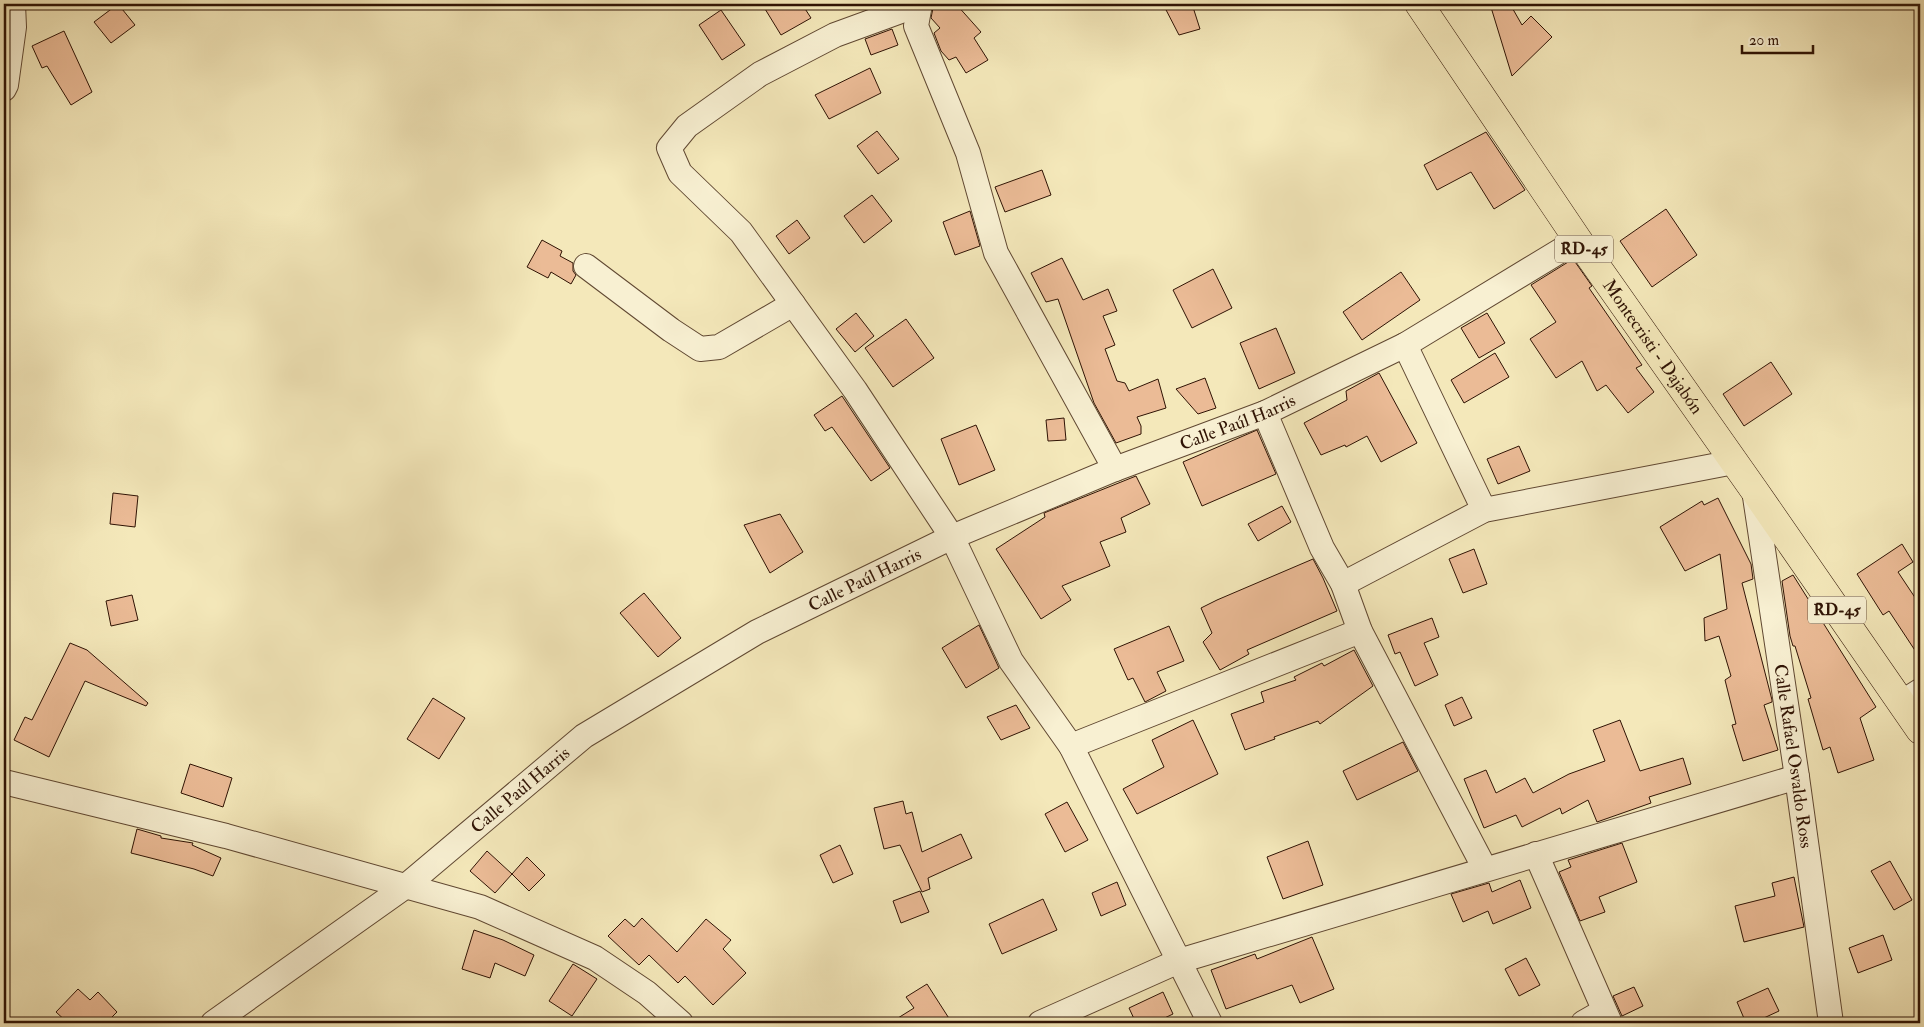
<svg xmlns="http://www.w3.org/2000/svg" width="1924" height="1027" font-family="'IM FELL Double Pica',serif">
	<rect width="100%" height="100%" fill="#f4e8ba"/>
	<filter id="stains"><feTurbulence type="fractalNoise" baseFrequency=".004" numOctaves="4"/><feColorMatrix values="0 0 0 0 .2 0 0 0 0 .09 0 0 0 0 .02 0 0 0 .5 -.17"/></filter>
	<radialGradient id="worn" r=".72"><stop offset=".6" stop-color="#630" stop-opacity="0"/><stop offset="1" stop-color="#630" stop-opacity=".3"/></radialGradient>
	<!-- building -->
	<g fill="#ebbb96" stroke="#2f1304">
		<path d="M 118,4 L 135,25 L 111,43 L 94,22 Z"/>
		<path d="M 762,4 L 802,4 L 811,18 L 781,35 Z"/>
		<path d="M 939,4 L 956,4 L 981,32 L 974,38 L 988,60 L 966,73 L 956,57 L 949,60 L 941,51 L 934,33 L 940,28 L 931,18 L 933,8 Z"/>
		<path d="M 1163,4 L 1192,4 L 1200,29 L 1179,35 Z"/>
		<path d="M 1490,4 L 1510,4 L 1522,25 L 1531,16 L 1552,37 L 1512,76 Z"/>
		<path d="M 721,10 L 745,45 L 722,60 L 699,25 Z"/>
		<path d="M 892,29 L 898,45 L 871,55 L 865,39 Z"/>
		<path d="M 64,31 L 92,92 L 71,105 L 47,66 L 42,68 L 32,46 Z"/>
		<path d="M 870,68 L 881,93 L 829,119 L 815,95 Z"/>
		<path d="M 877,131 L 899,159 L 878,174 L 857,146 Z"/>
		<path d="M 1486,132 L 1525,190 L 1494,209 L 1471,172 L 1437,190 L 1424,165 Z"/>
		<path d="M 1042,170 L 1051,195 L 1005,212 L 995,187 Z"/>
		<path d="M 872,195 L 892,221 L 864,243 L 844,216 Z"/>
		<path d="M 1666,209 L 1697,255 L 1652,287 L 1620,241 Z"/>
		<path d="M 970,211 L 980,246 L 955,255 L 943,222 Z"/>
		<path d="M 797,220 L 810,238 L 789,254 L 776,236 Z"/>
		<path d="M 542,240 L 562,251 L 560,256 L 573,263 L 573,271 L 576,275 L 571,284 L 551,272 L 548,278 L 527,267 Z"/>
		<path d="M 1062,258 L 1083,300 L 1108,289 L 1117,311 L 1103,316 L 1115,345 L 1105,349 L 1117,381 L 1125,383 L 1129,391 L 1158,379 L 1166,408 L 1137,417 L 1141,426 L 1141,434 L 1116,443 L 1094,403 L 1058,299 L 1046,302 L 1031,273 Z"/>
		<path d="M 1573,259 L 1592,286 L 1589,288 L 1642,365 L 1636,368 L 1654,392 L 1628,413 L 1606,385 L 1597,391 L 1582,361 L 1556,378 L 1530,339 L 1556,322 L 1531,285 Z"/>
		<path d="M 1213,269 L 1232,308 L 1192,328 L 1173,290 Z"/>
		<path d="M 1401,272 L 1420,300 L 1362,340 L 1343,312 Z"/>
		<path d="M 856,313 L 874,336 L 855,352 L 836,329 Z"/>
		<path d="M 1487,313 L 1505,343 L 1479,358 L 1461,328 Z"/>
		<path d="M 906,319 L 934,358 L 893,387 L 865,348 Z"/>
		<path d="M 1276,328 L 1295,373 L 1259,389 L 1240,343 Z"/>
		<path d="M 1495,353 L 1509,377 L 1464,403 L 1451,380 Z"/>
		<path d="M 1771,362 L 1792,394 L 1744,426 L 1723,394 Z"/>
		<path d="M 1379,373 L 1417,443 L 1381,462 L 1367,436 L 1346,447 L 1345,445 L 1321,455 L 1304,423 L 1347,400 L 1346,391 Z"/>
		<path d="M 1205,378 L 1216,408 L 1198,414 L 1176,389 Z"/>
		<path d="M 842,396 L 890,468 L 871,481 L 832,427 L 825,431 L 814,415 Z"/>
		<path d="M 1064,418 L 1066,440 L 1048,441 L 1046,420 Z"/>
		<path d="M 976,425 L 995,470 L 959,485 L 941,439 Z"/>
		<path d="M 1257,430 L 1276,474 L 1202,506 L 1183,462 Z"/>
		<path d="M 1519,446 L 1530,471 L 1498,484 L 1487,459 Z"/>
		<path d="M 1136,476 L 1150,504 L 1121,518 L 1126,532 L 1100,542 L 1110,566 L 1062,586 L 1071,600 L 1041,619 L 996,549 L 1045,517 L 1044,513 Z"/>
		<path d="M 113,493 L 138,496 L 135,527 L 110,524 Z"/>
		<path d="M 1718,498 L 1751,564 L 1753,579 L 1742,583 L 1772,700 L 1772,702 L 1764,705 L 1778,750 L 1743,761 L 1732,725 L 1736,724 L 1725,680 L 1731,676 L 1719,636 L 1705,641 L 1704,618 L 1727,609 L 1720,554 L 1685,571 L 1660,527 L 1702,501 L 1704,505 Z"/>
		<path d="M 1282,506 L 1291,522 L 1258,541 L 1248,524 Z"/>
		<path d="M 780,514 L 803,552 L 770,573 L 744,525 Z"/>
		<path d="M 1902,544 L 1913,562 L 1898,572 L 1920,605 L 1920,658 L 1889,611 L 1883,615 L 1857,574 Z"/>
		<path d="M 1474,549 L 1487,584 L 1463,593 L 1449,559 Z"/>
		<path d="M 1313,559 L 1323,578 L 1337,611 L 1247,650 L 1249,654 L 1220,670 L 1203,642 L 1212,633 L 1201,608 L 1217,600 Z"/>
		<path d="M 1793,575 L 1876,707 L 1860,718 L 1874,760 L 1838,773 L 1830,747 L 1823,750 L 1808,699 L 1811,698 L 1795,646 L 1793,646 L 1790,636 L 1782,581 Z"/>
		<path d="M 644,593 L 681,638 L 658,657 L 620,613 Z"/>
		<path d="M 132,595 L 138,620 L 111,626 L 106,601 Z"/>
		<path d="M 1432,618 L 1439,637 L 1424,643 L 1438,675 L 1415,686 L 1400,652 L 1395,654 L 1388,635 Z"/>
		<path d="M 979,625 L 999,668 L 966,688 L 942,648 Z"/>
		<path d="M 1169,626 L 1184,661 L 1157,672 L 1166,691 L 1145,702 L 1133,678 L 1128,680 L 1114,649 Z"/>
		<path d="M 70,643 L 87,650 L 148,703 L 146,706 L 85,681 L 49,757 L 14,740 L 25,717 L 32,720 Z"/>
		<path d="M 1354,650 L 1373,686 L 1320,724 L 1318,721 L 1274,737 L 1275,739 L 1245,750 L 1231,714 L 1264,702 L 1261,692 L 1296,680 L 1294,677 L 1322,663 L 1324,666 Z"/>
		<path d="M 1462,697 L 1472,718 L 1454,726 L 1445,705 Z"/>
		<path d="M 433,698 L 465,718 L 439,759 L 407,739 Z"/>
		<path d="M 1016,705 L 1030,728 L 1001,740 L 987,717 Z"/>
		<path d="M 1193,720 L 1218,774 L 1137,814 L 1123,789 L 1164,767 L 1152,740 Z"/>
		<path d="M 1620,720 L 1640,771 L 1683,758 L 1691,784 L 1649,797 L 1651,803 L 1597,822 L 1588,800 L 1562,814 L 1560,808 L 1522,827 L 1516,815 L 1484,828 L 1464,779 L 1486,770 L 1496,793 L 1525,778 L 1533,793 L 1569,774 L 1605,761 L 1593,730 Z"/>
		<path d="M 1403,742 L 1418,771 L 1357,800 L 1343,771 Z"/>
		<path d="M 190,764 L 232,778 L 223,807 L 181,793 Z"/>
		<path d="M 903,801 L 906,814 L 912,812 L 922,852 L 961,834 L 972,858 L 928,878 L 930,889 L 922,892 L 900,845 L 884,849 L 874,808 Z"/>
		<path d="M 1067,802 L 1088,840 L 1065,852 L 1045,814 Z"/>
		<path d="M 137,829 L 161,836 L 161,838 L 193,843 L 192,845 L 221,858 L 213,876 L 194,869 L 131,853 Z"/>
		<path d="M 1308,841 L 1323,885 L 1283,899 L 1267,857 Z"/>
		<path d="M 1622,843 L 1637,882 L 1599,897 L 1605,912 L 1580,921 L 1559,872 L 1571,867 L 1568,860 Z"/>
		<path d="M 840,845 L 853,874 L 833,883 L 820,855 Z"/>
		<path d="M 487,851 L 512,874 L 495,893 L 470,871 Z"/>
		<path d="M 527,857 L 545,875 L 529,891 L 512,874 Z"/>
		<path d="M 1890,861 L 1912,900 L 1894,910 L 1871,871 Z"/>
		<path d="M 1794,877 L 1804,927 L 1744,942 L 1735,906 L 1775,896 L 1772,883 Z"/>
		<path d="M 1520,880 L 1531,908 L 1493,924 L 1488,911 L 1463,922 L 1451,894 L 1489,883 L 1492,892 Z"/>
		<path d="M 1117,882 L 1126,905 L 1101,916 L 1092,893 Z"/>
		<path d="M 920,891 L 929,912 L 901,923 L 893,901 Z"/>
		<path d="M 1043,899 L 1057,930 L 1002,954 L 989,924 Z"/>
		<path d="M 642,918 L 677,952 L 706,919 L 731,940 L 723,949 L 746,973 L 713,1005 L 685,976 L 678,983 L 649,955 L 639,965 L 608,936 L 625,919 L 634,927 Z"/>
		<path d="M 474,930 L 503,940 L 534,955 L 525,976 L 495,963 L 490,978 L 462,969 Z"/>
		<path d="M 1883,935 L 1892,960 L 1858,973 L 1849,948 Z"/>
		<path d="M 1312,937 L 1334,989 L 1300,1003 L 1292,985 L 1226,1009 L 1211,970 L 1255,954 L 1257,959 Z"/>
		<path d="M 1526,958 L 1540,985 L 1519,996 L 1505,969 Z"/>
		<path d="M 573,964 L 597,979 L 572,1016 L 549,1001 Z"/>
		<path d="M 927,984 L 952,1023 L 890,1023 L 914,1008 L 906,997 Z"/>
		<path d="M 1634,987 L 1643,1006 L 1622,1016 L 1613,996 Z"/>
		<path d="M 1768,988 L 1779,1011 L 1753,1023 L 1746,1023 L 1737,1002 Z"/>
		<path d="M 78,989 L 90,1000 L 98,992 L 117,1012 L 106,1023 L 68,1023 L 56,1012 Z"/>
		<path d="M 1163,992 L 1173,1014 L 1154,1023 L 1136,1023 L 1129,1008 Z"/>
	</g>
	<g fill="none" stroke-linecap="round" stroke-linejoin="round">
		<defs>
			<g id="street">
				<path d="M 920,4 L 835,35 L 760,74 L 687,126 L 669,148 L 680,173 L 741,232 L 855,390 L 952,537 L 1011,661 L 1071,746 L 1210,1023"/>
				<path d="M 920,4 L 916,26 L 968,153 L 996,253 L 1115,469"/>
				<path d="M 4,89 L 6,85 L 14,27 L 13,4"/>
				<path d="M 586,266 L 671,330 L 700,349 L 719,347 L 793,304"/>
				<path d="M 1405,345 L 1484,510"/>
				<path d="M 1265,413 L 1322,548 L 1343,584 L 1360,631 L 1485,869"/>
				<path id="s1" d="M 1754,490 L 1797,777 L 1831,1023"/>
				<path d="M 1343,584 L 1484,510 L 1734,462"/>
				<path d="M 1901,703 L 1920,691"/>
				<path d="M 1071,746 L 1360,631"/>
				<path d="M 4,782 L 226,836 L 480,907 L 595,958 L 647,993 L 681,1023"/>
				<path d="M 1536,854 L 1610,1023"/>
				<path id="s2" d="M 213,1023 L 406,886 L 584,736 L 757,632 L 952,537 L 1115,469 L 1265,413 L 1405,345 L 1578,240"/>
				<path d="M 1040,1023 L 1179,961 L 1797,777"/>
				<path d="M 1583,1023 L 1604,1011"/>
			</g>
			<g id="primary">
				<path id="s3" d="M 1419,4 L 1578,240 L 1754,490 L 1920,730"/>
			</g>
		</defs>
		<!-- street casing -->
		<use href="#street" stroke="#604832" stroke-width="26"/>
		<!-- primary casing -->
		<use href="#primary" stroke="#2f1304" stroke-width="29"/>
		<!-- street -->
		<use href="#street" stroke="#f8f0d2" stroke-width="24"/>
		<!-- primary -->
		<use href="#primary" stroke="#f4e8ba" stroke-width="28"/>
	</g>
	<g text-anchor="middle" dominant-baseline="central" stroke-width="4" stroke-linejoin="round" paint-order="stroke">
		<!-- shield labels -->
		<g fill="#f8f0d2" stroke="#6b5542" stroke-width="1">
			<rect x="1555" y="235.5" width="58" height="27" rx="4"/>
			<rect x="1808" y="596.5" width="58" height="27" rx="4"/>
		</g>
		<g font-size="16" font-weight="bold" fill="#2f1304">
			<text x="1584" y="249">RD-45</text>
			<text x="1837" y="610">RD-45</text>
		</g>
		<!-- street labels -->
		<g font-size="18" fill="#2f1304" stroke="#f8f0d2">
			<text stroke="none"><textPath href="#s3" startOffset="415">Montecristi - Dajabón</textPath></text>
			<text stroke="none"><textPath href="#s2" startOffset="1196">Calle Paúl Harris</textPath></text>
			<text stroke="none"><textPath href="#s2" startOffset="791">Calle Paúl Harris</textPath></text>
			<text stroke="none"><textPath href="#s1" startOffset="269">Calle Rafael Osvaldo Ross</textPath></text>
			<text stroke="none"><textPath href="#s2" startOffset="386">Calle Paúl Harris</textPath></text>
		</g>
	</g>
	<!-- margin -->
	<rect width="1924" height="1027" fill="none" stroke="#f4e8ba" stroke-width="20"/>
	<rect x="5" y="5" width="1914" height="1017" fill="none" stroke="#2f1304" stroke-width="2.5"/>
	<rect x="10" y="10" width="1904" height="1007" fill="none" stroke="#2f1304"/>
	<!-- scale -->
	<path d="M1742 45v8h71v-8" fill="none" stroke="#2f1304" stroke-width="2.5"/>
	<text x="1749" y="45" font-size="15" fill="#2f1304" stroke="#f8f0d2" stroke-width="4" paint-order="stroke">20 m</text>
	<rect width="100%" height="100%" filter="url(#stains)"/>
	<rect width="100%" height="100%" fill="url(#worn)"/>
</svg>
